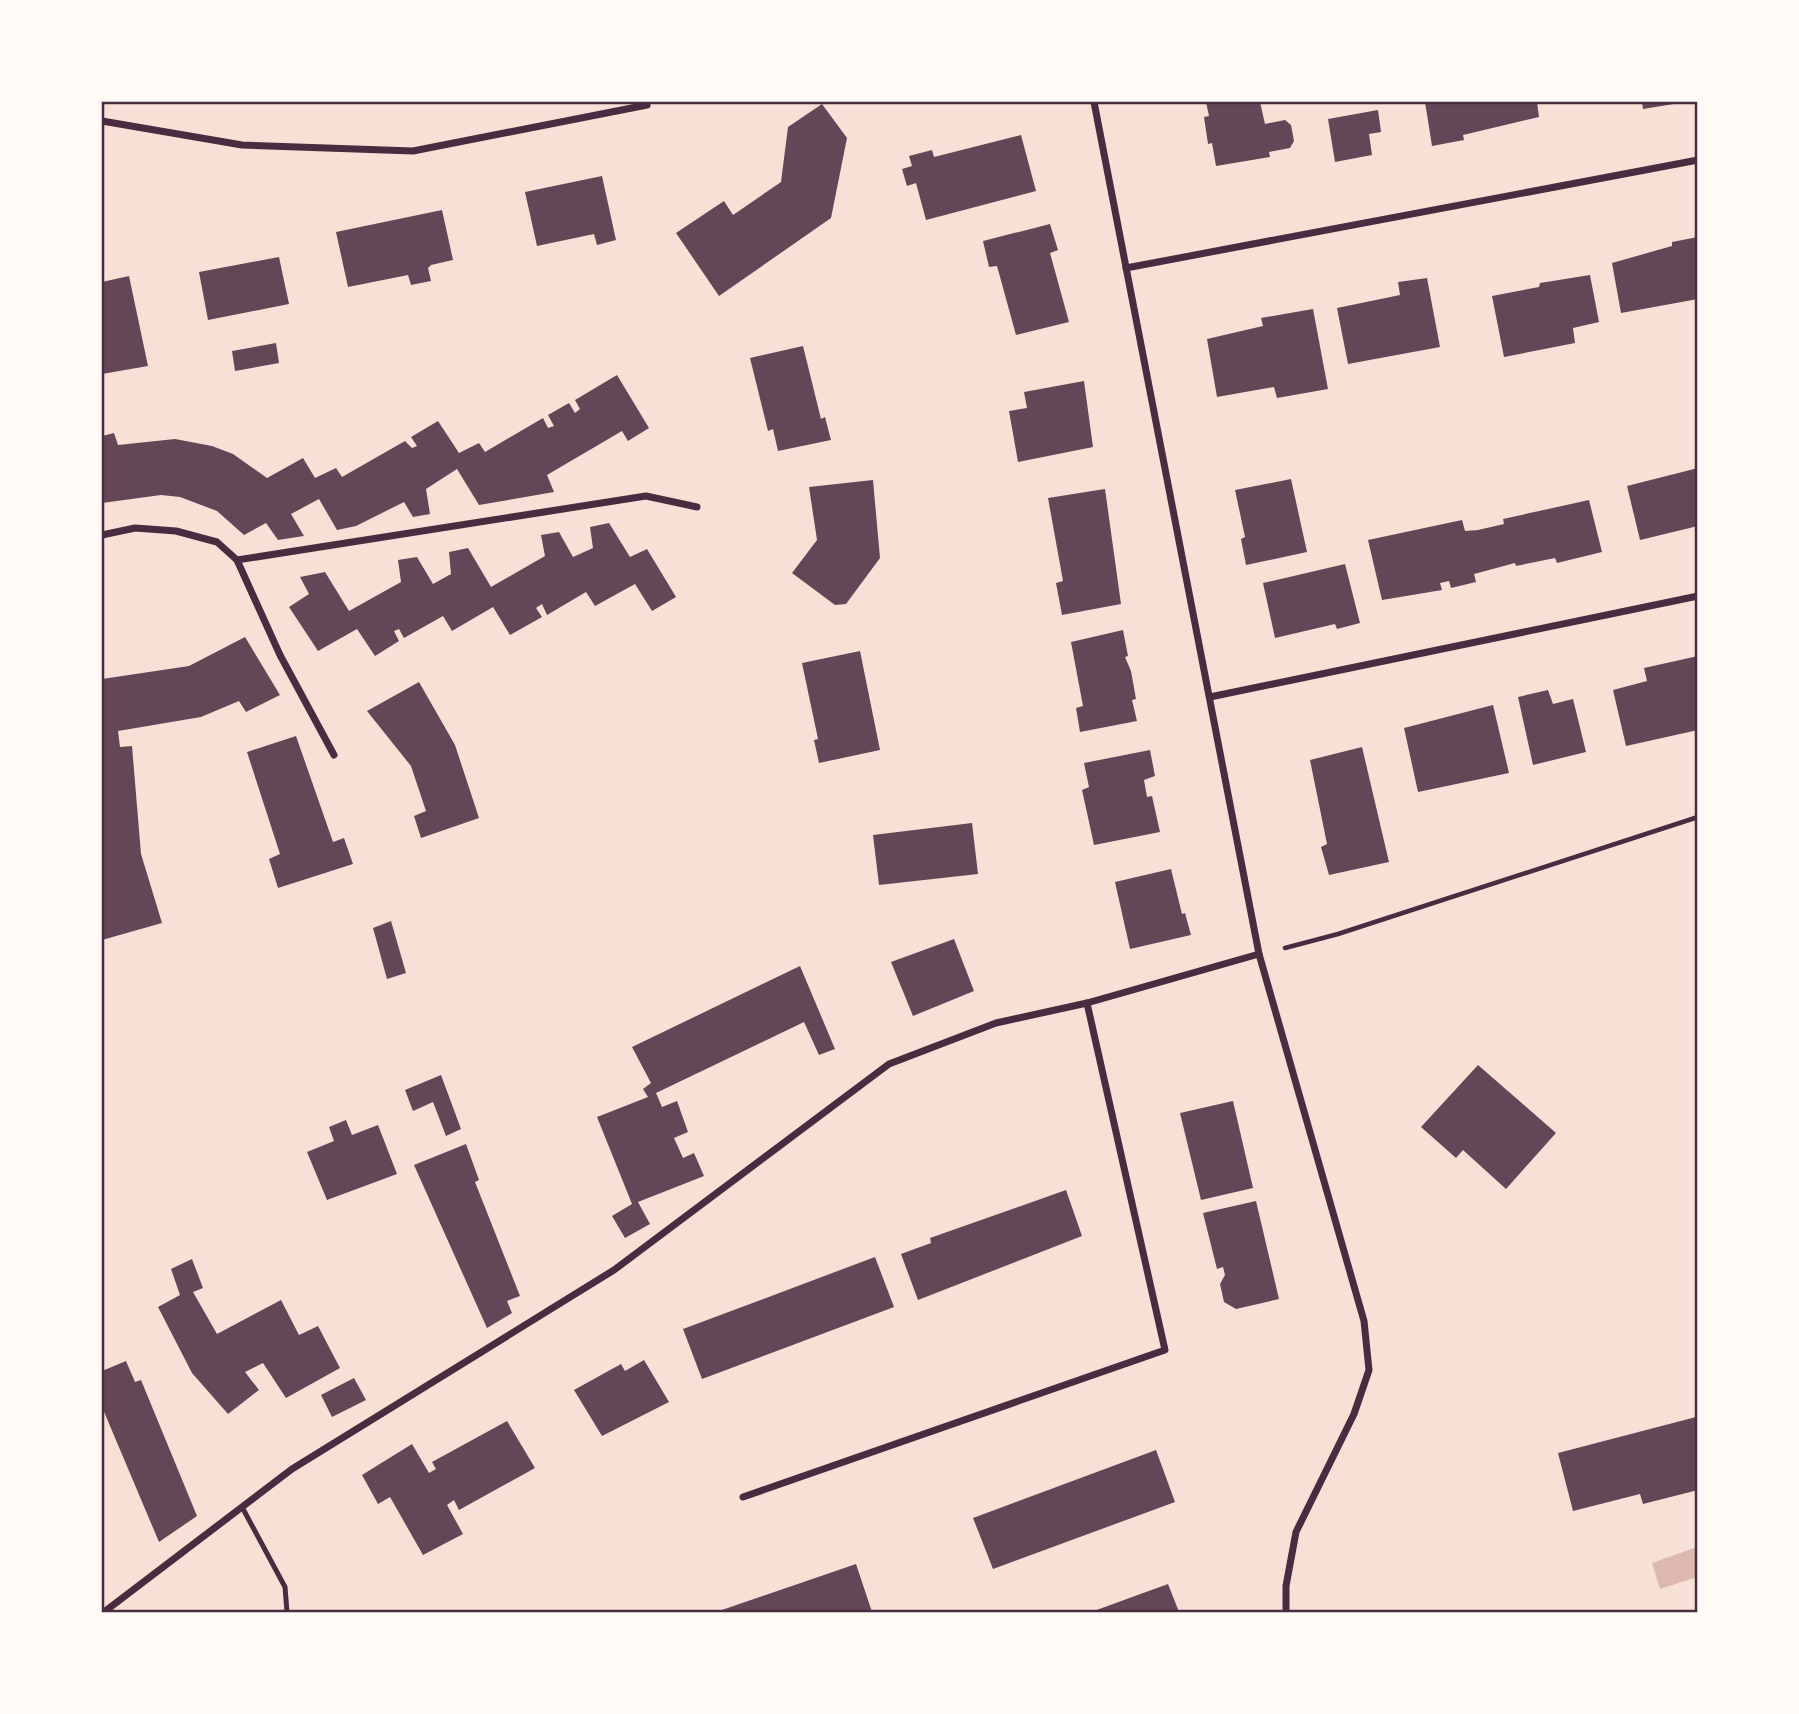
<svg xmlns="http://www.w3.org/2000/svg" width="1799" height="1714" font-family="Lato,sans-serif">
	<rect width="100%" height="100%" fill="#f7e1d7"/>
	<!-- water -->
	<path fill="#dcb8b0" d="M 1697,1547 L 1697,1577 L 1660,1589 L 1652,1563 Z"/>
	<!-- building -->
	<g fill="#644757">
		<path d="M 1206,102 L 1260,102 L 1265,124 L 1285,120 L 1291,125 L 1294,141 L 1290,148 L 1269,152 L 1270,157 L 1216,166 L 1212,143 L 1208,144 L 1204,117 L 1209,116 Z"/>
		<path d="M 1425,102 L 1537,102 L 1539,117 L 1463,135 L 1464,140 L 1432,146 Z"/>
		<path d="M 1642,102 L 1680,102 L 1680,103 L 1643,109 Z"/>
		<path d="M 822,104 L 847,138 L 831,218 L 719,296 L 676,233 L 724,201 L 733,215 L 781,182 L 788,127 Z"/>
		<path d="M 1378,110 L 1381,132 L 1369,134 L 1372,155 L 1335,162 L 1328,119 Z"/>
		<path d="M 1021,135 L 1036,191 L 926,220 L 916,183 L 907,186 L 902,169 L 912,166 L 909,156 L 932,150 L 934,157 Z"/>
		<path d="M 602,176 L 616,240 L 597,245 L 594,234 L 537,246 L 525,192 Z"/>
		<path d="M 442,210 L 453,260 L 431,265 L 428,268 L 431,281 L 411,285 L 408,275 L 348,287 L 336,232 Z"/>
		<path d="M 1050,224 L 1058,250 L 1050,253 L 1069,322 L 1016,335 L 997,266 L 989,267 L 983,241 Z"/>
		<path d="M 1698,237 L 1698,299 L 1621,313 L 1612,263 L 1672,246 L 1672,242 Z"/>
		<path d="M 279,257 L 289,304 L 208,320 L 199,272 Z"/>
		<path d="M 1590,275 L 1599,322 L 1573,328 L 1575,343 L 1504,357 L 1492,296 L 1539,287 L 1540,283 Z"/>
		<path d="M 129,276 L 148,366 L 102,374 L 102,282 Z"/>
		<path d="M 1427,278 L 1440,347 L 1348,364 L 1337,308 L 1400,295 L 1398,282 Z"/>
		<path d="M 1313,309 L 1328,389 L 1277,398 L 1274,387 L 1217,397 L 1207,339 L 1263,326 L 1261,318 Z"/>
		<path d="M 276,343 L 279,363 L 235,371 L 232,351 Z"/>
		<path d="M 803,346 L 821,419 L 825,417 L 831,440 L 778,451 L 773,429 L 768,431 L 750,358 Z"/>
		<path d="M 617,375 L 649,428 L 628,441 L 622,431 L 547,475 L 554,492 L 479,505 L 457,469 L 426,489 L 430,514 L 413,517 L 404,502 L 356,526 L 337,530 L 319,499 L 291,514 L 304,536 L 278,540 L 266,523 L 244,535 L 217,511 L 180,497 L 161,495 L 102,503 L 102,436 L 114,433 L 118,445 L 175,439 L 212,446 L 233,454 L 267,478 L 303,458 L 315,478 L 336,468 L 342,477 L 405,441 L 412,448 L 417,446 L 411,437 L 438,421 L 459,453 L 479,443 L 485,452 L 543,418 L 548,428 L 554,426 L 548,415 L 569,403 L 575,413 L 580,409 L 575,400 Z"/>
		<path d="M 1084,381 L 1093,447 L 1018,462 L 1009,411 L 1027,408 L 1024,392 Z"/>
		<path d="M 1698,468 L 1698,526 L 1640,540 L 1627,486 Z"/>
		<path d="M 1291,479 L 1307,552 L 1246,565 L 1241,539 L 1245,537 L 1235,490 Z"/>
		<path d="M 873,480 L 880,558 L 846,604 L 835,605 L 792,573 L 817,540 L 809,487 Z"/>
		<path d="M 1105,489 L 1121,604 L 1062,615 L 1056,583 L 1063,581 L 1048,498 Z"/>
		<path d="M 1589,500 L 1602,552 L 1557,563 L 1555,558 L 1516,566 L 1515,563 L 1474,574 L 1476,582 L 1451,588 L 1449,581 L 1440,583 L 1442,590 L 1382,600 L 1368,540 L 1462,520 L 1465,531 L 1478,530 L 1504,524 L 1503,519 Z"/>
		<path d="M 609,523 L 630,557 L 647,549 L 676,597 L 652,611 L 635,584 L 595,606 L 586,592 L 547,615 L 542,604 L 536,608 L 542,617 L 510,635 L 493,607 L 452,631 L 443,616 L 404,638 L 399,629 L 394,631 L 399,641 L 375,656 L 357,629 L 318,651 L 289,607 L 309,594 L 300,577 L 325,572 L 349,611 L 401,582 L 398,560 L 417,557 L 433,584 L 451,574 L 449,552 L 468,548 L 491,587 L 545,556 L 541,535 L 559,532 L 573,557 L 593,548 L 590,527 Z"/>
		<path d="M 1345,564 L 1360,623 L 1337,629 L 1335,624 L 1275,638 L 1263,583 Z"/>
		<path d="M 1123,630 L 1128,656 L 1125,657 L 1131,671 L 1136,699 L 1132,700 L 1137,721 L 1080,732 L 1076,708 L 1083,706 L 1071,642 Z"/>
		<path d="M 245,637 L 280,695 L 246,712 L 239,701 L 201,717 L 118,731 L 120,747 L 132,746 L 141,854 L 162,923 L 102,940 L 102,679 L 189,666 Z"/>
		<path d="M 860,651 L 880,750 L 819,763 L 814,740 L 818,739 L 802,663 Z"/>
		<path d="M 1698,656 L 1698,730 L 1626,746 L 1613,690 L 1647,681 L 1644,668 Z"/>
		<path d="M 419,682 L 455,745 L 479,818 L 421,838 L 414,816 L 426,811 L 411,766 L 367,711 Z"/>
		<path d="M 1548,690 L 1553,704 L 1573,699 L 1586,752 L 1533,765 L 1518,697 Z"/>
		<path d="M 1493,705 L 1509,773 L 1418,792 L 1404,728 Z"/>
		<path d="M 296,736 L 333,842 L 344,838 L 353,864 L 278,888 L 269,859 L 280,854 L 247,752 Z"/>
		<path d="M 1362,747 L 1389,862 L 1329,875 L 1321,847 L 1327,844 L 1310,760 Z"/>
		<path d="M 1150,750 L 1155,776 L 1144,780 L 1147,797 L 1152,796 L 1160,832 L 1094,845 L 1082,790 L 1089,787 L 1084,763 Z"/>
		<path d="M 972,823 L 978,874 L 879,885 L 873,835 Z"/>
		<path d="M 1171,869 L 1182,914 L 1185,913 L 1191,935 L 1130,949 L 1115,882 Z"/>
		<path d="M 391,921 L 406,973 L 387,979 L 373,928 Z"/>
		<path d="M 954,939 L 974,991 L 913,1016 L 891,962 Z"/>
		<path d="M 800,966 L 835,1049 L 819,1055 L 804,1022 L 656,1093 L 662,1107 L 677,1101 L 688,1132 L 674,1138 L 683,1158 L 694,1153 L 704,1176 L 638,1202 L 650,1224 L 625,1238 L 612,1216 L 632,1204 L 597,1117 L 648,1097 L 643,1089 L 651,1083 L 632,1047 Z"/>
		<path d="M 1478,1065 L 1556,1133 L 1506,1189 L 1463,1150 L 1456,1158 L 1421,1127 Z"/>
		<path d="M 441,1075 L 461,1129 L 446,1136 L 433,1102 L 413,1111 L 405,1090 Z"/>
		<path d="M 1233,1101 L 1253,1188 L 1201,1200 L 1180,1113 Z"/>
		<path d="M 346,1120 L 352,1135 L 378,1125 L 397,1174 L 327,1200 L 307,1152 L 334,1141 L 329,1127 Z"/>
		<path d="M 466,1144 L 479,1180 L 475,1182 L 520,1296 L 507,1301 L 512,1313 L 487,1328 L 414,1165 Z"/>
		<path d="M 1066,1190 L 1082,1236 L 918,1300 L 901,1254 L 931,1243 L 930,1238 Z"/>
		<path d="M 1256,1201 L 1279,1299 L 1236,1309 L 1224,1302 L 1220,1284 L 1225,1275 L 1223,1267 L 1217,1269 L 1203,1213 Z"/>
		<path d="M 875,1257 L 894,1307 L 702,1379 L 683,1329 Z"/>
		<path d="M 192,1259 L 203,1288 L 193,1292 L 217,1334 L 281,1300 L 299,1335 L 318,1326 L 340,1368 L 286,1398 L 263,1363 L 245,1372 L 259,1390 L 228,1414 L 192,1373 L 158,1307 L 180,1295 L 171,1269 Z"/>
		<path d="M 644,1360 L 669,1402 L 602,1436 L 574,1390 L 621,1364 L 625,1371 Z"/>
		<path d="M 126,1361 L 135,1382 L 141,1380 L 197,1516 L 159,1542 L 102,1407 L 102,1371 Z"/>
		<path d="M 354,1378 L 366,1400 L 332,1417 L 321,1395 Z"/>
		<path d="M 1696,1417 L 1698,1490 L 1643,1504 L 1640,1494 L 1573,1511 L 1558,1453 Z"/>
		<path d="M 507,1421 L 535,1468 L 459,1510 L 454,1500 L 447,1505 L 463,1534 L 423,1555 L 390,1497 L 378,1504 L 362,1475 L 412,1444 L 429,1473 L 436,1469 L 432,1462 Z"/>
		<path d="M 1156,1450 L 1175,1502 L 993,1569 L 973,1518 Z"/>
		<path d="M 856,1564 L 872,1612 L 716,1612 Z"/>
		<path d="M 1168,1584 L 1179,1612 L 1091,1612 Z"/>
	</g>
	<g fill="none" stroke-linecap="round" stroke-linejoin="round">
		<!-- path -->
		<path stroke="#4a2c40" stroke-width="4.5" d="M 1285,948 L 1338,934 L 1698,817"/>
		<!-- service -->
		<path stroke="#4a2c40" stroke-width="5" d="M 242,1507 L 285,1587 L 287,1612"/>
		<!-- minor -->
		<g stroke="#4a2c40" stroke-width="7">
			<path d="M 1094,102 L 1259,954 L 1364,1321 L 1369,1370 L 1354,1414 L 1296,1532 L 1286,1586 L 1286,1612"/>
			<path d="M 102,121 L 242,145 L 413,151 L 647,105"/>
			<path d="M 1126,268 L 1698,160"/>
			<path d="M 102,535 L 135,528 L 176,531 L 217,542 L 237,560 L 280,655 L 334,755"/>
			<path d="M 237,560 L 646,496 L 697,507"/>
			<path d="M 1210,697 L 1698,596"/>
			<path d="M 743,1497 L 1165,1350 L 1087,1003"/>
			<path d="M 104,1612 L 292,1469 L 614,1270 L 889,1064 L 996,1023 L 1087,1003 L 1259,954"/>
		</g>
	</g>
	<!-- border -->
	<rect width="1799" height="1714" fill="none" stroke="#fffaf5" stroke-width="206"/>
	<rect x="103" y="103" width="1593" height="1508" fill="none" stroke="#4a2c40" stroke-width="2.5"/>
</svg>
